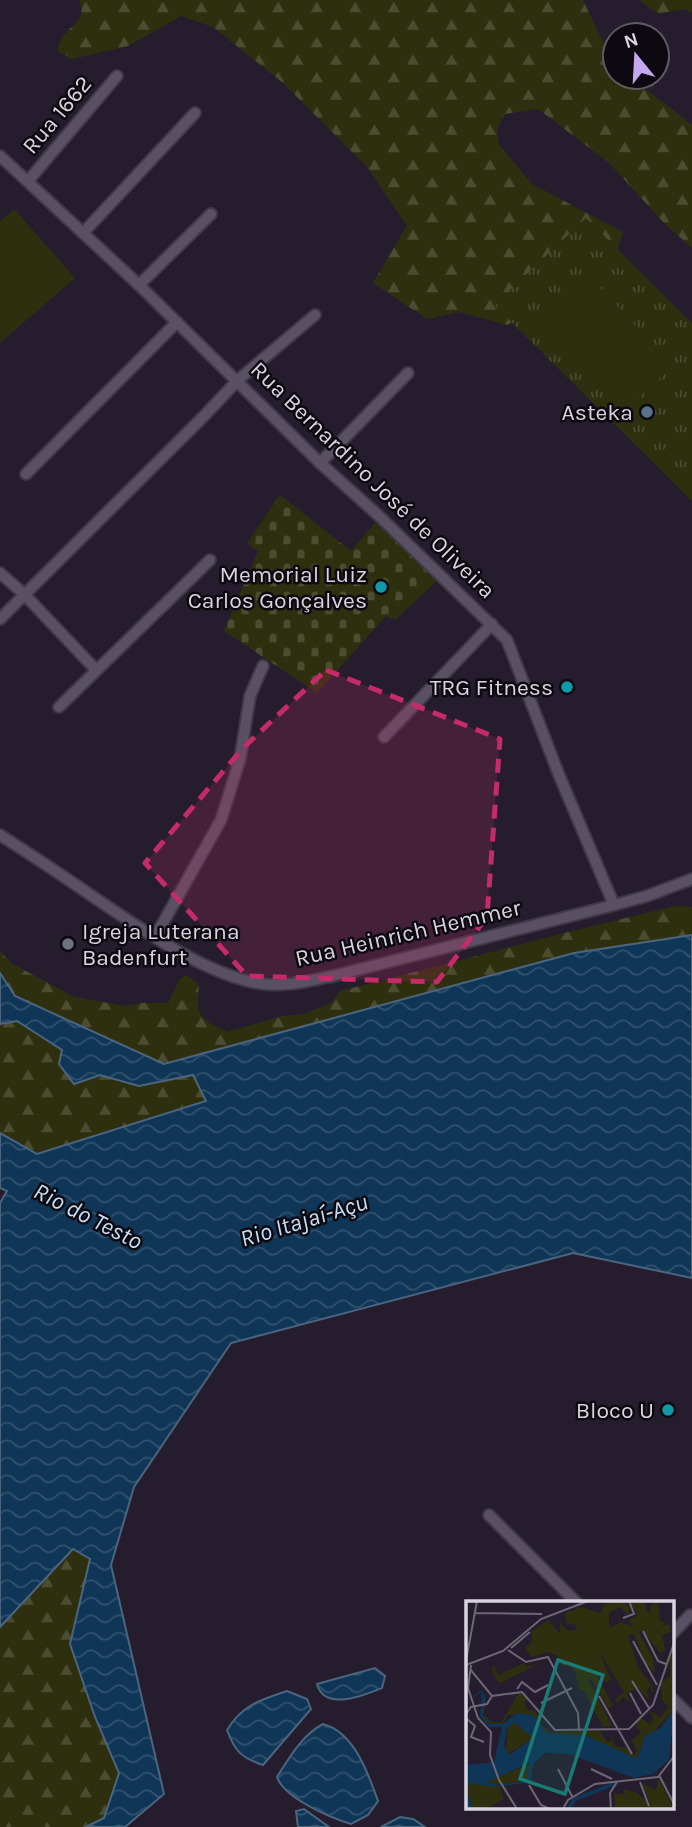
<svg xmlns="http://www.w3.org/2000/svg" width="692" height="1827" font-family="Karla,sans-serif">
	<defs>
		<pattern id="forest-firs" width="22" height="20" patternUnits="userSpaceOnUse" patternTransform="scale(1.75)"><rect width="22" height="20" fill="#2e2f0e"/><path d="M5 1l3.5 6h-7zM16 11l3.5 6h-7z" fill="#4c4c31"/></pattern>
		<pattern id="cemetery-stones" width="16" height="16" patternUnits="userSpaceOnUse" patternTransform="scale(1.75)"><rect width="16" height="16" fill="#2e2f0e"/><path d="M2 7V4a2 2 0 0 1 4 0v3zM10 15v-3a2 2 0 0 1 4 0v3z" fill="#4c4c31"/></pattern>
		<pattern id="park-tufts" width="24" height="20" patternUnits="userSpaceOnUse" patternTransform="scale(1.75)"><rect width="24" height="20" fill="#2e2f0e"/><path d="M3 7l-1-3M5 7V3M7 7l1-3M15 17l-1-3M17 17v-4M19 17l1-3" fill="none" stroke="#4c4c31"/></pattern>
		<pattern id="water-waves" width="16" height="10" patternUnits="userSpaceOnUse" patternTransform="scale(1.75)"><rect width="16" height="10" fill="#0f3656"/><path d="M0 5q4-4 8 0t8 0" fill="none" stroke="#31526e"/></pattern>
	</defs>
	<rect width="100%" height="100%" fill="#251d2e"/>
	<!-- forest -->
	<g fill="url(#forest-firs)">
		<path d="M 79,0 L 583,0 L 602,40 L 615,57 L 615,77 L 630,77 L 692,125 L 692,248 L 665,224 L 608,162 L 538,109 L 505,114 L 497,129 L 499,145 L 532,184 L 623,232 L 618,249 L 609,263 L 507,325 L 459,312 L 427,319 L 373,283 L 407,226 L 367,167 L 283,83 L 213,27 L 181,16 L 128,46 L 72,59 L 57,51 C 59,46 61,38 64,35 C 74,22 87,21 79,0 Z"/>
		<path d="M 639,0 L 692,0 L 692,13 L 684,9 L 659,14 Z"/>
		<path d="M 676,906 L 692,907 L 692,935 L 574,953 L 164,1065 L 14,996 L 0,973 L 0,951 L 11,963 L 74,997 L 125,1006 L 142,1003 L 168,1003 L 179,980 L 186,975 L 199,985 C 196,1018 198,1017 227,1032 L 283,1016 L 304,1014 L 331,1003 L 340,991 C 452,963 563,932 676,906 Z"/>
		<path d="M 17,1021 L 100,1075 L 139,1086 L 194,1075 L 206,1101 L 37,1154 L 0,1133 L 0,1024 Z"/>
		<path d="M 73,1549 L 90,1559 L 70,1644 L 95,1717 L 119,1773 L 104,1818 L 86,1827 L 0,1827 L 0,1627 Z"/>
	</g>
	<!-- cemetery -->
	<path fill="url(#cemetery-stones)" d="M 280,495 L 351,551 L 375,523 L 438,580 L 395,620 L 386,616 L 317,693 L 224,631 L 258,551 L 247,543 Z"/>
	<!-- park -->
	<path fill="url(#park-tufts)" d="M 586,218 L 692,323 L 692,501 L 494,305 Z"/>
	<!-- pitch -->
	<g fill="#2e2f0e">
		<path d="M 14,209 L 75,278 L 0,343 L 0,221 Z"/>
		<path d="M 592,279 L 673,366 L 624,411 L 543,324 Z"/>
	</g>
	<!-- water -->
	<g fill="url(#water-waves)" stroke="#4c657f" stroke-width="2">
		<path d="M 692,935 L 692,1278 L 573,1253 L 231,1343 L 134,1487 L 111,1565 L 164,1794 L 125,1827 L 86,1827 L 104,1818 L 119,1773 L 95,1717 L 70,1644 L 90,1559 L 73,1549 L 0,1627 L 0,1203 L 7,1191 L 0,1188 L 0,1133 L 37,1154 L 206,1101 L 193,1075 L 139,1086 L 100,1075 L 74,1084 L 59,1064 L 62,1050 L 17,1021 L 0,1024 L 0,973 L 15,996 L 164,1064 L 574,953 Z"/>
		<path d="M 375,1668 L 385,1676 L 382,1688 C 365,1695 324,1712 317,1684 Z"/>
		<path d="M 287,1691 L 307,1699 L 311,1709 L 263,1765 C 242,1758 235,1752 227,1730 C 242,1705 260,1700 287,1691 Z"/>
		<path d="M 323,1724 C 354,1732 368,1773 378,1801 L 368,1815 L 351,1824 C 331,1818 284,1798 277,1777 C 289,1758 302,1735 323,1724 Z"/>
		<path d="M 304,1809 L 329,1827 L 298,1827 L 296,1811 Z"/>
		<path d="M 400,1817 L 413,1819 L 425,1827 L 381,1827 Z"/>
	</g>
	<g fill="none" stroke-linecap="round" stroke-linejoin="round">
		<defs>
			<g id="minor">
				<path d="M 0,156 L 139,285 L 320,463 L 379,516 L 507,640 L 559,775 L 614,905"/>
				<path d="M 28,181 L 117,76"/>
				<path d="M 83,233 L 195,113"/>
				<path d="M 139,285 L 211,214"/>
				<path d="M 320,463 L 408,373"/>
				<path d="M 26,474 L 177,322"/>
				<path d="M 0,573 L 24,594 L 96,670"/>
				<path d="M 0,619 L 204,416 L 238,380 L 315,315"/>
				<path d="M 59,707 L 210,560"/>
				<path d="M 384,737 L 492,624"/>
				<path d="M 0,835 C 25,851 51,868 76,885 C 125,918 206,978 264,984 C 287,987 311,980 333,976 L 614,905 L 647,896 L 692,879"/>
				<path d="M 155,937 L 221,820 L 240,759 L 250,696 L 263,666"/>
				<path d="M 489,1515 L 577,1603"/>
				<path d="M 673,1633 L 690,1615"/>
				<path d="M 673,1699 L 692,1718"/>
			</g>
		</defs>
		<!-- minor casing -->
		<use href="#minor" stroke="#3f3845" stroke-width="14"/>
		<!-- minor -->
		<use href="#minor" stroke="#595063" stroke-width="10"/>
	</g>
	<!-- marked area -->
	<path fill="#c42b68" fill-opacity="0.2" stroke="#c42b68" stroke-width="5" stroke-dasharray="14 9" stroke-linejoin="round" d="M 326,670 L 500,739 L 487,917 L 437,982 L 247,976 L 145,863 L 243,748 Z"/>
	<!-- markers -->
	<circle fill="#5c6f8a" stroke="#0c0910" stroke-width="2.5" cx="647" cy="412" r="7"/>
	<g fill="#0f9aa8" stroke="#0c0910" stroke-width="2.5">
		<circle cx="381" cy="587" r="7"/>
		<circle cx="567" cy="687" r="7"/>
		<circle cx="668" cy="1410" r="7"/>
	</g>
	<circle fill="#6b7280" stroke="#0c0910" stroke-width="2.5" cx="68" cy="944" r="7"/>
	<g text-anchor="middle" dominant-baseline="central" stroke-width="5" stroke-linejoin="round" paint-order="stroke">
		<!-- street labels -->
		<g font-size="23" fill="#d9d4df" stroke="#0c0910">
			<text transform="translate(57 115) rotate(-50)">Rua 1662</text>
			<text transform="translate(373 480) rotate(44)">Rua Bernardino José de Oliveira</text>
			<text transform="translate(408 933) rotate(-13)">Rua Heinrich Hemmer</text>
		</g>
		<!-- poi labels -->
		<g font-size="23" fill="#d9d4df" stroke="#0c0910" text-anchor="end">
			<text x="633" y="412">Asteka</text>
			<text x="367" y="574">Memorial Luiz<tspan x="367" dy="26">Carlos Gonçalves</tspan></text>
			<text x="553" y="687">TRG Fitness</text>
			<text x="82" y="931" text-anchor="start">Igreja Luterana<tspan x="82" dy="26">Badenfurt</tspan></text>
			<text x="654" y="1410">Bloco U</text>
		</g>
		<!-- water labels -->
		<g font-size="24" font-style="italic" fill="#c7dff6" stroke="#0c0910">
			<text transform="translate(88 1216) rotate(27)">Rio do Testo</text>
			<text transform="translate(304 1220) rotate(-17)">Rio Itajaí-Açu</text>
		</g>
	</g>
	<!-- overview -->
	<g transform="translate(466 1601)">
		<rect width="208" height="208" fill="#251d2e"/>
		<path d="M 148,0 L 157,0 L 164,7 L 162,14 L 154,6 L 143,12 L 143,27 L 155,21 L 166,26 L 163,19 L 171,15 L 164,0 L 177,0 L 183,14 L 185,4 L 192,0 L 194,21 L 200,19 L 196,25 L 203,23 L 205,31 L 196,34 L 199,49 L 195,53 L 176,29 L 173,32 L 187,57 L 189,72 L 180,63 L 168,33 L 162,35 L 172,66 L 187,86 L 187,93 L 184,85 L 181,90 L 183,99 L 168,83 L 170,88 L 161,93 L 165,101 L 157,96 L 151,103 L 149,98 L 158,91 L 132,49 L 145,78 L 141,82 L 130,72 L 147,105 L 142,107 L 125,78 L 122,79 L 127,89 L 113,89 L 109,71 L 104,64 L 96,65 L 93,56 L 82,51 L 65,56 L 59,47 L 66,40 L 66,30 L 82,19 L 94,33 L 94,21 L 102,30 L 111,29 L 108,22 L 101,24 L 99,12 L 115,6 L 135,12 L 137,4 ZM 204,53 L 208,58 L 208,85 L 204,86 L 208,89 L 208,109 L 188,130 L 181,150 L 176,153 L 177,140 L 172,157 L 156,154 L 121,135 L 81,132 L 72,124 L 67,114 L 42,114 L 37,123 L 24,123 L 18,117 L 20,98 L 19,113 L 24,120 L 35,122 L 53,91 L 62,97 L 58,102 L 62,109 L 70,110 L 73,122 L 85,131 L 134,130 L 141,141 L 146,140 L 145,131 L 149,145 L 161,147 L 168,154 L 171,150 L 166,139 L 175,131 L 170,125 L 174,115 L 183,123 L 188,118 L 184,110 L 192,114 L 191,119 L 203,106 L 196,99 L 195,82 L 204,75 ZM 58,62 L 59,66 L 72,63 L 34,82 L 28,76 L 26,66 L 28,64 L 32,74 ZM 48,121 L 68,137 L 40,154 L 41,127 ZM 65,163 L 61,180 L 31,184 L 19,180 ZM 193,177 L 208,208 L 149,208 L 148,192 L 159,194 L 157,188 L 171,192 L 186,205 L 175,182 L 190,189 ZM 4,181 L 34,186 L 38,198 L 20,208 L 7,208 L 1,190 Z" fill="#2e2f0e"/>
		<path d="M 126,86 L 146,125 L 137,126 L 118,90 Z" fill="#2e2f0e"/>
		<path d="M 16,89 L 20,98 L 17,115 L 24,123 L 37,123 L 51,112 L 67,114 L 81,132 L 121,135 L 167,156 L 172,156 L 179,135 L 194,127 L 208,109 L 203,159 L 187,173 L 168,177 L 103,153 L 79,152 L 67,163 L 65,180 L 60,182 L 28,186 L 4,182 L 1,190 L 7,208 L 0,208 L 0,164 L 28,161 L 36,126 L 23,126 L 14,115 L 16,91 L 0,101 ZM 48,121 L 67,137 L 43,154 L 38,144 L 41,127 ZM 64,162 L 61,180 L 31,184 L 20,181 Z" fill="#0f3656" fill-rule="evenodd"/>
		<path fill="none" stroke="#0f3656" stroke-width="3.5" d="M 102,208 L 109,198 L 148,183"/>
		<path fill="none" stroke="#6d6675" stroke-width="2" d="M 9,12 L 76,13M 157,17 L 168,13 L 163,0M 177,30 L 192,60 L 200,63M 167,40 L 191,84M 45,47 L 64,31M 42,49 L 60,61 L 82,56 L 112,112 L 113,130M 0,60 L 11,0M 0,64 L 37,50 L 75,18 L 122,0M 5,64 L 2,87 L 12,117 L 25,131 L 24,154 L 33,179 L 51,208M 4,68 L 26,95 L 56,91 L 89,129 L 163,128 L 187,104 L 209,39M 166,80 L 183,107M 51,88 L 56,81 L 69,91 L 82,84M 164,92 L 175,113M 133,95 L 166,153M 75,102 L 106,87M 0,113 L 5,106 L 21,103 L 26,95M 0,117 L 9,125 L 5,136 L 18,141M 92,168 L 107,197M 125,168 L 146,178M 193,174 L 209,205M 174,181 L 183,205M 63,184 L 75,204 L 84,208M 97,208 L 102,199 L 129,183 L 192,176 L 209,154M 145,208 L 144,192 L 151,181"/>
		<path fill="#197b74" fill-opacity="0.15" stroke="#197b74" stroke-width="3.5" d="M 92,59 L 137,74 L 99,193 L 54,178 Z"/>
		<rect width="208" height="208" fill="none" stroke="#d9d4df" stroke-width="3.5"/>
	</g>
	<!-- north arrow -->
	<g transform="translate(636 56) rotate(342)"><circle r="33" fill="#0c0910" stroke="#5e5a63" stroke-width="2"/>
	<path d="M0-5L12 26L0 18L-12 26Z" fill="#c4a7f1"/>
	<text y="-10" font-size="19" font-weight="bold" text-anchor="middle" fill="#d9d4df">N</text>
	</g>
</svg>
